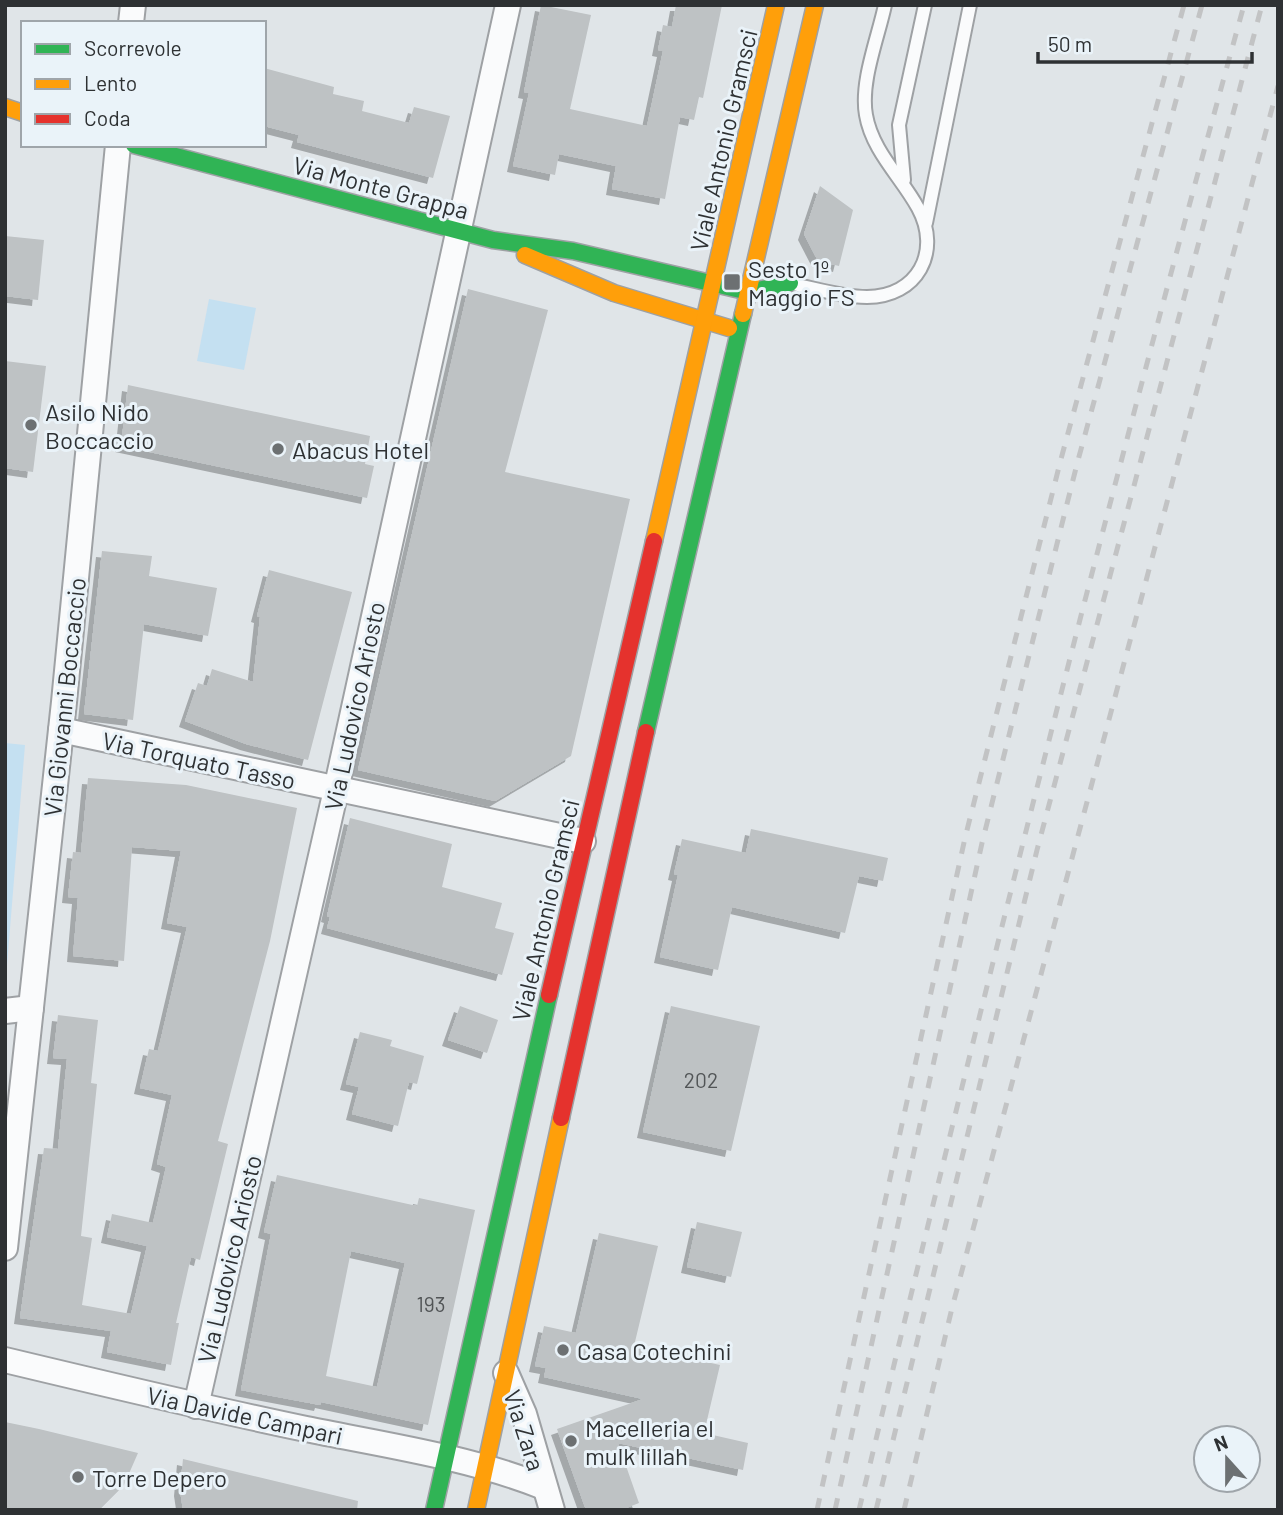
<svg xmlns="http://www.w3.org/2000/svg" width="1283" height="1515" font-family="Barlow,sans-serif">
	<defs>
		<filter id="shadow"><feDropShadow dx="-6" dy="6" stdDeviation="0" flood-color="#0004"/></filter>
	</defs>
	<rect width="100%" height="100%" fill="#e0e5e8"/>
	<!-- green -->
	<g fill="#c4e0f1">
		<path d="M 209,299 L 256,308 L 244,370 L 197,361 Z"/>
		<path d="M 5,743 L 25,745 L 5,990 Z"/>
	</g>
	<!-- building -->
	<g fill="#bec2c4" fill-rule="evenodd" filter="url(#shadow)">
		<path d="M 541,5 L 591,15 L 570,109 L 647,126 L 663,51 L 658,50 L 663,25 L 672,27 L 676,5 L 722,5 L 703,98 L 699,97 L 694,120 L 680,117 L 665,199 L 612,189 L 616,166 L 559,154 L 555,175 L 513,166 L 529,93 L 524,92 Z"/>
		<path d="M 264,68 L 334,87 L 333,94 L 364,101 L 362,111 L 409,123 L 414,107 L 450,116 L 433,178 L 297,142 L 299,135 L 264,126 Z"/>
		<path d="M 820,186 L 853,210 L 839,266 L 818,261 L 804,234 Z"/>
		<path d="M 5,236 L 44,240 L 38,300 L 5,296 Z"/>
		<path d="M 468,289 L 548,310 L 505,472 L 630,499 L 571,756 L 495,801 L 358,770 Z"/>
		<path d="M 5,361 L 46,366 L 33,472 L 5,468 Z"/>
		<path d="M 128,385 L 370,436 L 365,464 L 374,466 L 367,498 L 121,446 Z"/>
		<path d="M 102,551 L 152,556 L 149,576 L 217,588 L 208,636 L 144,624 L 133,720 L 84,714 Z"/>
		<path d="M 269,570 L 352,592 L 308,760 L 246,744 L 185,721 L 198,683 L 207,686 L 212,669 L 253,682 L 260,617 L 257,616 Z"/>
		<path d="M 88,778 L 186,785 L 297,808 L 270,941 L 218,1141 L 228,1144 L 200,1260 L 191,1257 L 176,1323 L 179,1323 L 171,1365 L 107,1352 L 111,1331 L 20,1318 L 44,1148 L 58,1149 L 67,1059 L 53,1058 L 58,1015 L 98,1020 L 91,1083 L 97,1084 L 81,1236 L 92,1238 L 82,1305 L 131,1314 L 147,1246 L 107,1237 L 112,1214 L 153,1223 L 166,1167 L 157,1164 L 172,1095 L 140,1088 L 149,1049 L 158,1051 L 187,927 L 167,923 L 181,851 L 132,847 L 124,961 L 73,956 L 78,898 L 68,897 L 73,852 L 81,853 Z"/>
		<path d="M 350,818 L 452,844 L 442,887 L 502,903 L 495,928 L 514,933 L 502,975 L 327,928 L 330,917 L 327,916 Z"/>
		<path d="M 751,829 L 888,858 L 883,881 L 859,876 L 845,933 L 732,907 L 718,970 L 660,957 L 678,875 L 674,874 L 682,839 L 746,853 Z"/>
		<path d="M 460,1006 L 498,1020 L 487,1053 L 448,1040 Z"/>
		<path d="M 671,1006 L 760,1026 L 731,1151 L 643,1132 Z"/>
		<path d="M 360,1032 L 392,1040 L 390,1046 L 424,1056 L 417,1084 L 409,1082 L 398,1126 L 352,1114 L 359,1087 L 346,1084 Z"/>
		<path d="M 277,1175 L 417,1206 L 419,1198 L 475,1210 L 428,1425 L 321,1402 L 320,1405 L 241,1390 L 271,1234 L 264,1232 ZM 351,1251 L 405,1263 L 377,1387 L 326,1376 Z"/>
		<path d="M 697,1222 L 742,1232 L 731,1277 L 687,1267 Z"/>
		<path d="M 599,1233 L 658,1246 L 634,1346 L 720,1365 L 704,1433 L 748,1443 L 743,1470 L 618,1443 L 639,1503 L 621,1510 L 586,1510 L 557,1429 L 643,1399 L 544,1377 L 546,1368 L 535,1366 L 544,1326 L 576,1333 Z"/>
		<path d="M 5,1422 L 39,1429 L 138,1453 L 124,1485 L 99,1510 L 5,1510 Z"/>
		<path d="M 183,1459 L 358,1501 L 357,1510 L 183,1510 L 180,1490 Z"/>
	</g>
	<g fill="none" stroke-linecap="round" stroke-linejoin="round">
		<defs>
			<g id="lane">
				<path d="M 904,180 L 899,125 L 925,5"/>
				<path d="M 926,223 L 970,5"/>
				<path d="M 793,284 C 817,289 843,297 867,297 C 917,297 942,252 918,208 C 902,178 872,151 866,115 C 860,82 878,38 885,5"/>
			</g>
			<g id="street">
				<path d="M 131,23 L 133,5"/>
				<path d="M 61,730 L 583,841"/>
				<path d="M 5,1011 L 31,1008"/>
				<path d="M 5,1248 L 64,702 L 118,145"/>
				<path d="M 5,1360 C 105,1384 205,1408 306,1429 C 385,1445 468,1457 544,1487"/>
				<path d="M 506,1373 L 524,1414 L 552,1510"/>
				<path d="M 196,1406 L 336,790 L 508,5"/>
			</g>
			<g id="fast">
				<path d="M 134,145 L 493,240 L 573,251 L 749,292 L 790,283"/>
				<path d="M 646,732 L 743,314"/>
				<path d="M 434,1510 L 549,995"/>
			</g>
			<g id="slow">
				<path d="M 5,107 L 23,113"/>
				<path d="M 525,255 L 614,293 L 729,328"/>
				<path d="M 743,314 L 815,5"/>
				<path d="M 654,541 L 776,5"/>
				<path d="M 476,1510 L 561,1118"/>
			</g>
			<g id="jam">
				<path d="M 549,995 L 654,541"/>
				<path d="M 561,1118 L 646,732"/>
			</g>
		</defs>
		<!-- lane casing -->
		<use href="#lane" stroke="#9ea1a4" stroke-width="16"/>
		<!-- street casing -->
		<use href="#street" stroke="#9ea1a4" stroke-width="28"/>
		<!-- fast casing -->
		<use href="#fast" stroke="#9ea1a4" stroke-width="19"/>
		<!-- slow casing -->
		<use href="#slow" stroke="#9ea1a4" stroke-width="19"/>
		<!-- jam casing -->
		<use href="#jam" stroke="#9ea1a4" stroke-width="19"/>
		<!-- lane -->
		<use href="#lane" stroke="#fafbfc" stroke-width="12"/>
		<!-- street -->
		<use href="#street" stroke="#fafbfc" stroke-width="24"/>
		<!-- fast -->
		<use href="#fast" stroke="#30b455" stroke-width="16"/>
		<!-- slow -->
		<use href="#slow" stroke="#ff9f0a" stroke-width="16"/>
		<!-- jam -->
		<use href="#jam" stroke="#e5322d" stroke-width="16"/>
		<!-- rail -->
		<g stroke="#c2c3c4" stroke-width="5" stroke-dasharray="12 12" stroke-linecap="butt">
			<path d="M 817,1510 L 965,838 L 1061,459 L 1184,5"/>
			<path d="M 835,1510 L 982,843 L 1077,464 L 1202,5"/>
			<path d="M 859,1510 C 980,1006 1106,504 1244,5"/>
			<path d="M 876,1510 L 1037,850 L 1262,5"/>
			<path d="M 904,1510 L 952,1308 L 1278,86"/>
		</g>
	</g>
	<!-- markers -->
	<g fill="#6c7072" stroke="#eaf3f9" stroke-width="2.5">
		<rect x="723" y="273" width="18" height="18" rx="3.5"/>
		<circle cx="31" cy="425" r="7"/>
		<circle cx="278" cy="449" r="7"/>
		<circle cx="563" cy="1350" r="7"/>
		<circle cx="571" cy="1441" r="7"/>
		<circle cx="78" cy="1477" r="7"/>
	</g>
	<g text-anchor="middle" dominant-baseline="central" stroke-width="6" stroke-linejoin="round" paint-order="stroke">
		<!-- number labels -->
		<g font-size="21" fill="#525557">
			<text x="701" y="1079">202</text>
			<text x="431" y="1303">193</text>
		</g>
		<!-- street labels -->
		<g font-size="24" fill="#2e3133" stroke="#eaf3f9">
			<text transform="translate(723 140) rotate(-77)">Viale Antonio Gramsci</text>
			<text transform="translate(381 187) rotate(15)">Via Monte Grappa</text>
			<text transform="translate(64 697) rotate(-84)">Via Giovanni Boccaccio</text>
			<text transform="translate(354 706) rotate(-78)">Via Ludovico Ariosto</text>
			<text transform="translate(199 760) rotate(12)">Via Torquato Tasso</text>
			<text transform="translate(545 910) rotate(-77)">Viale Antonio Gramsci</text>
			<text transform="translate(229 1259) rotate(-77)">Via Ludovico Ariosto</text>
			<text transform="translate(245 1415) rotate(12)">Via Davide Campari</text>
			<text transform="translate(525 1430) rotate(72)">Via Zara</text>
		</g>
		<!-- poi labels -->
		<g font-size="24" fill="#2e3133" stroke="#eaf3f9" text-anchor="start">
			<text x="748" y="268">Sesto 1º<tspan x="748" dy="28">Maggio FS</tspan></text>
			<text x="45" y="411">Asilo Nido<tspan x="45" dy="28">Boccaccio</tspan></text>
			<text x="292" y="449">Abacus Hotel</text>
			<text x="577" y="1350">Casa Cotechini</text>
			<text x="585" y="1427">Macelleria el<tspan x="585" dy="28">mulk lillah</tspan></text>
			<text x="92" y="1477">Torre Depero</text>
		</g>
	</g>
	<!-- border -->
	<rect width="1283" height="1515" fill="none" stroke="#2e3133" stroke-width="14"/>
	<!-- legend -->
	<rect x="21" y="21" width="245" height="126" fill="#eaf3f9" stroke="#9fa5aa" stroke-width="2"/>
	<rect x="35" y="44" width="35" height="10" fill="#30b455" stroke="#9fa5aa" stroke-width="2"/>
	<text x="84" y="56" font-size="21" fill="#2e3133">Scorrevole</text>
	<rect x="35" y="79" width="35" height="10" fill="#ff9f0a" stroke="#9fa5aa" stroke-width="2"/>
	<text x="84" y="91" font-size="21" fill="#2e3133">Lento</text>
	<rect x="35" y="114" width="35" height="10" fill="#e5322d" stroke="#9fa5aa" stroke-width="2"/>
	<text x="84" y="126" font-size="21" fill="#2e3133">Coda</text>
	<!-- north arrow -->
	<g transform="translate(1227 1459) rotate(339)"><circle r="33" fill="#eaf3f9" stroke="#9fa5aa" stroke-width="2"/>
	<path d="M0-5L12 26L0 18L-12 26Z" fill="#6c7072"/>
	<text y="-10" font-size="19" font-weight="bold" text-anchor="middle" fill="#2e3133">N</text>
	</g>
	<!-- scale -->
	<path d="M1038 52v10h214v-10" fill="none" stroke="#2e3133" stroke-width="3.5"/>
	<text x="1048" y="52" font-size="21" fill="#2e3133" stroke="#eaf3f9" stroke-width="5" paint-order="stroke">50 m</text>
</svg>
